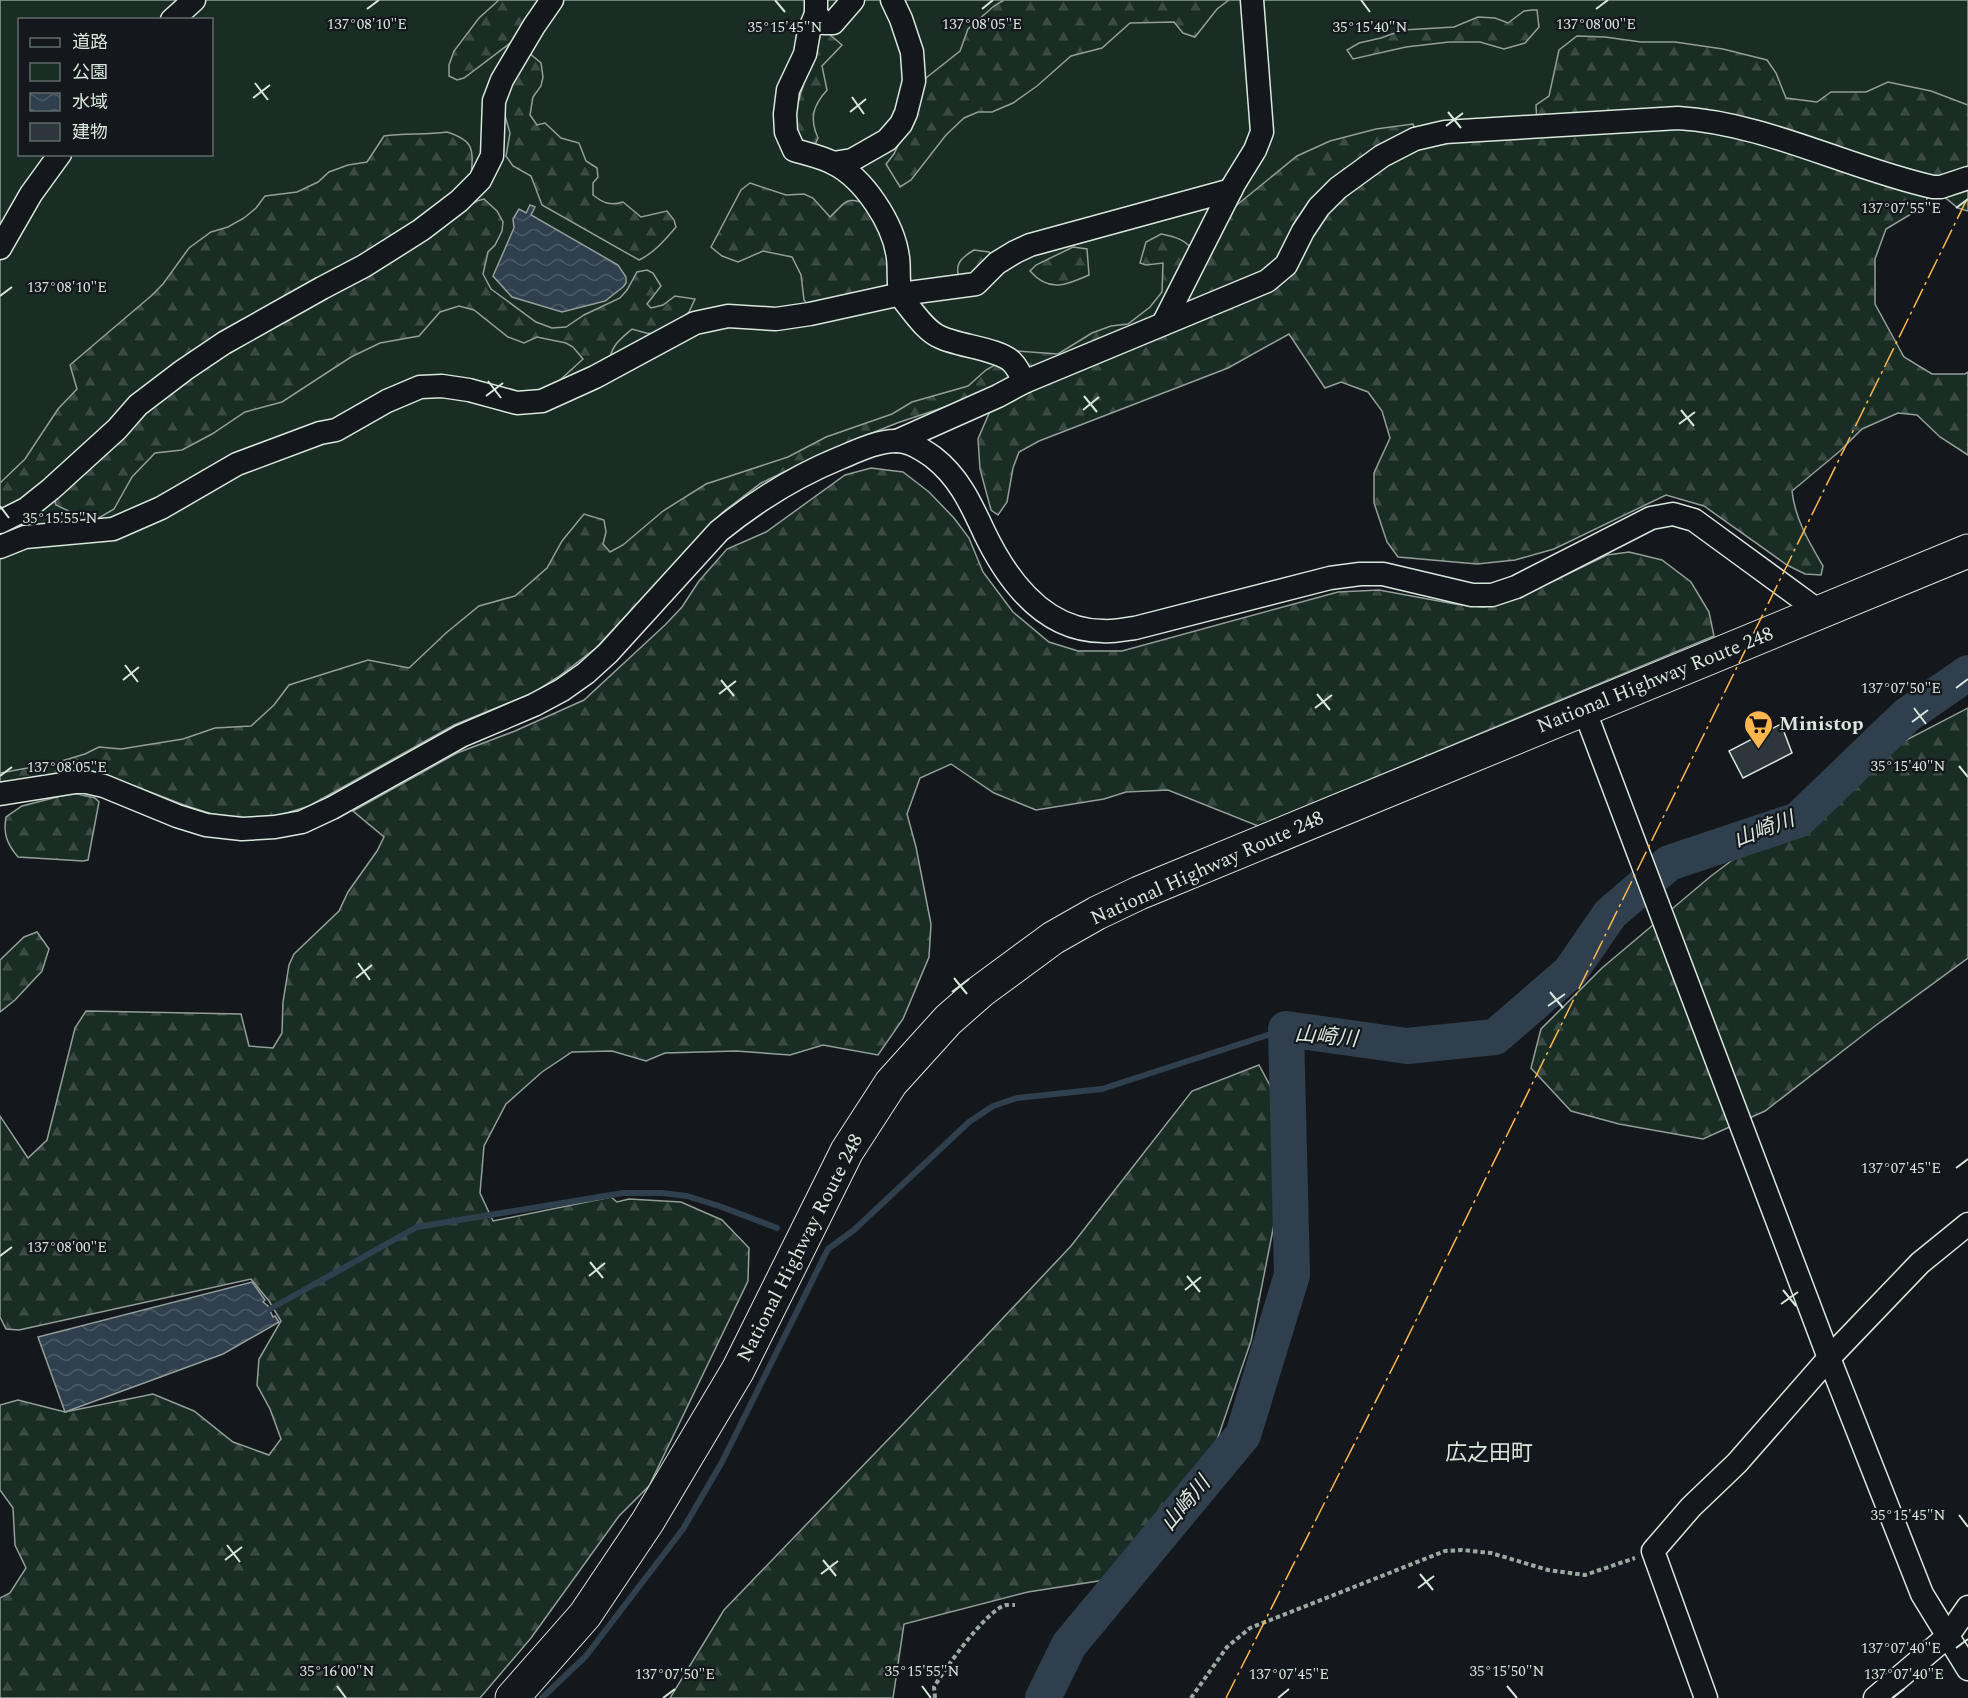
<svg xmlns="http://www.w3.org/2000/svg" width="1968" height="1698" font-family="Spectral,'Noto Sans JP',serif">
	<defs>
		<pattern id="forest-firs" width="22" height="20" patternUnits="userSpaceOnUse" patternTransform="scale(1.5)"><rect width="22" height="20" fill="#1a2d24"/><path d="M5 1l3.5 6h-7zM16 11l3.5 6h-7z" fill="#3b4b43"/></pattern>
		<pattern id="water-waves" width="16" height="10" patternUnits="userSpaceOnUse" patternTransform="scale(1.5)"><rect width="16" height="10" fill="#2f3f4d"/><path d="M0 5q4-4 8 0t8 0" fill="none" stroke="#4c5b66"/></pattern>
	</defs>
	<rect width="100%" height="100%" fill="#14181c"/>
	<!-- green -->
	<path fill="#1a2d24" stroke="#939e99" stroke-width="1.5" fill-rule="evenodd" d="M 0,0 L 1968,0 L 1968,174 L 1268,273 L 827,451 L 761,483 L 723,512 L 705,530 L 596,648 L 558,677 L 533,693 L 454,725 L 329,797 L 212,814 L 184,805 L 106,775 L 83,769 L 0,784 ZM 20,20 L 212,20 L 212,154 L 20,154 Z"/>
	<!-- forest -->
	<g fill="url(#forest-firs)" stroke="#939e99" stroke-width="1.5">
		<path d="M 499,0 L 546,0 L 517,38 L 464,78 L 457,80 L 449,76 L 449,65 L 454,51 L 479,18 Z"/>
		<path d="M 1004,0 L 1229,0 L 1217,9 L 1195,37 L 1183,33 L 1174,22 L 1130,23 L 1102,48 L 1071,56 L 1037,86 L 1013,103 L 992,112 L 978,112 L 964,118 L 946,135 L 911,180 L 900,187 L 886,164 L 894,154 L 900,141 L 926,78 L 960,51 L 968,29 L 994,6 Z"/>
		<path d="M 1532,10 L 1537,10 L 1539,27 L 1525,43 L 1504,49 L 1480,42 L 1449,42 L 1406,47 L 1353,59 L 1347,50 L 1359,43 L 1381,38 L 1403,30 L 1454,27 L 1478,17 L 1495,18 L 1508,23 L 1524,11 Z"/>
		<path d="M 821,27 L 842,45 L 822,66 L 827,90 C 813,106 809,118 818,138 L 813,149 L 798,147 L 794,130 L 797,106 Z"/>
		<path d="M 1577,36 L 1605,37 L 1641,42 L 1675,42 L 1723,49 L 1767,60 L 1776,73 L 1786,98 L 1817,102 L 1831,92 L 1866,92 L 1888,82 L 1931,91 L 1968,105 L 1968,174 L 1934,185 L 1762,129 L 1537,124 L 1536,105 L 1549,96 L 1559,50 Z"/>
		<path d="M 529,53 L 541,63 L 543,77 L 541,86 L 533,97 L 530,115 L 537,125 L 545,123 L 561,138 L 579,143 L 586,161 L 597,168 L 598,177 L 593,183 L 593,195 C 603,203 610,206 623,202 L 641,217 L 667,211 L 674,220 L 676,227 C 665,240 654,253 639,260 L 542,205 L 531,176 L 513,166 L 506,156 L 510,133 L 502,105 L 503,95 Z"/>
		<path d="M 1685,122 L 1928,191 L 1926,205 L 1886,229 L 1875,259 L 1875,304 L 1904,357 L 1932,374 L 1965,374 L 1968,372 L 1968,455 L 1940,437 L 1917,415 L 1898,413 L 1862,429 L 1840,451 L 1792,491 C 1795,519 1809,542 1823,566 L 1821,575 L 1805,574 L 1787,565 L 1704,506 L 1666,495 L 1554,549 L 1515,560 L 1477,564 L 1398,557 L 1387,542 L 1374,503 L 1374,473 L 1390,438 L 1382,411 L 1368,392 L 1341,382 L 1325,388 L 1289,334 L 1228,368 L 1039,441 L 1019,452 L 1013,468 L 1007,502 L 998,515 L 991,510 L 980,469 L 978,439 L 990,411 L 1003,402 L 1269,286 L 1324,208 L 1383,163 L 1441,138 Z"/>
		<path d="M 1413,124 L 1416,132 L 1380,151 L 1268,273 L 1179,312 L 1232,209 L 1297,156 L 1330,141 L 1376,129 Z"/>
		<path d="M 447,132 C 476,141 473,151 471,178 L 411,229 L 308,288 L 48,485 L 0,515 L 0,483 L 25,459 L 58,409 L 77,389 L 70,365 L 151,296 L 163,284 L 189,248 L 211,232 L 228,227 L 244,218 L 256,208 L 265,196 L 297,192 L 318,182 L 329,172 L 348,165 L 367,162 L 384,136 C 405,133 425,135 447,132 Z"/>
		<path d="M 1968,181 L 1968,211 L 1958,208 L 1937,191 Z"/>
		<path d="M 750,183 L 786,195 L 804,194 L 813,198 L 830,217 C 848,200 845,196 871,205 L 882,227 L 895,283 L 815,312 L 804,300 L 801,275 L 792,257 L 763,251 L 738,262 L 722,256 L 711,247 L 741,190 Z"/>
		<path d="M 484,199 L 497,211 L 503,222 L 502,231 L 495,245 L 488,252 L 483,274 L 491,289 L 536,322 L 552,328 L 566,327 L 584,315 L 620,298 L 627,290 L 637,272 L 647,270 L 653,273 L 661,286 L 647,304 L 651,308 L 663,305 L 675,296 L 695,299 L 689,312 L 670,328 L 655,334 L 646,333 L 632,329 C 617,342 612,345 608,365 L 562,390 L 559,381 L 583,359 L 573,347 L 566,343 L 537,337 L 524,343 L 508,337 L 474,310 L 459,306 L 440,312 L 419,336 L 380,343 L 351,357 L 282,402 L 245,412 L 212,434 L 182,450 L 155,453 L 132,477 L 114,509 L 94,521 L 75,514 L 56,505 L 53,495 L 179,380 L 477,201 Z"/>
		<path d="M 1161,234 C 1176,237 1184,239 1194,251 L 1152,322 L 1028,374 L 1016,360 L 1017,351 L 1058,354 L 1092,333 L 1111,326 L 1128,324 L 1150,307 L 1162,292 L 1163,263 L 1146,265 L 1140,263 L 1146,242 Z"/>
		<path d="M 1073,247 L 1087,249 L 1089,275 C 1067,285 1049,293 1030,271 L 1036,265 Z"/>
		<path d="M 974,250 L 989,252 L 997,260 L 960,283 C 954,265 959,259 974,250 Z"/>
		<path d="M 998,363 L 1010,369 L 1012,380 L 996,390 L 897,423 L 827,451 L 761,483 L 723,512 L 705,530 L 596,648 L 558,677 L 533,693 L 454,725 L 309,806 L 277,816 L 247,818 L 212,814 L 184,805 L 106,775 L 83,769 L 0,784 L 0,773 L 55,763 L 85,754 L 99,747 L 121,749 L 183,739 L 215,728 L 251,726 L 274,705 L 289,685 L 368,660 L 409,668 L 446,633 L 479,606 L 515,596 L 547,568 L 562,541 L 584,514 L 604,520 L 606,532 L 603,544 L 610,552 L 623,545 L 663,511 L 706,484 L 788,457 L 826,437 L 892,414 L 912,402 L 968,386 L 986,370 Z"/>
		<path d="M 871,468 L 903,472 L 929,492 L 954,518 L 969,538 L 983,572 L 1013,612 L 1049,642 L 1078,651 L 1122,651 L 1338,592 L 1379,590 L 1455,604 L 1484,607 L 1520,597 L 1607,555 L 1629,552 L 1662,560 L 1691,582 L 1709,612 L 1714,636 L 1258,826 L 1168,790 L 1126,792 L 1104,799 L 1036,810 L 994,793 L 951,764 L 920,778 L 907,814 L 916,847 L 931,924 L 929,957 L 903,1019 L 878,1055 L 823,1045 L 790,1055 L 736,1051 L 665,1053 L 646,1061 L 612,1051 L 572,1052 L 542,1072 L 506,1104 L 484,1146 L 480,1193 L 493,1221 L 611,1197 L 617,1202 L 629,1199 L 681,1202 L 722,1220 L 749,1248 L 748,1281 L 649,1486 L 619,1516 L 531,1638 L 480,1698 L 0,1698 L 0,1598 L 10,1593 L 26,1568 L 15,1545 L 13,1508 L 0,1490 L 0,1405 L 18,1400 L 65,1412 L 153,1394 L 194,1411 L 233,1442 L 269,1455 L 281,1439 L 270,1409 L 257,1385 L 259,1359 L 281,1321 L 269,1301 L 251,1279 L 19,1330 L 6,1329 L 0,1317 L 0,1116 L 28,1158 L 47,1140 L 75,1028 L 86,1011 L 241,1014 L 249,1046 L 273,1048 L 282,1033 L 283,1002 L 289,965 L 294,954 L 339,911 L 348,892 L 377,851 L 384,837 L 353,811 L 457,753 L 515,731 L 584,700 L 665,625 L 682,607 L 699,581 L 727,549 L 766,532 L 845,475 Z"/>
		<path d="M 1968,708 L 1968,958 L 1875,1026 L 1765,1111 L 1703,1139 L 1619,1124 L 1571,1111 L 1531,1068 L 1541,1029 L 1602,968 L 1711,876 L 1862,763 Z"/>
		<path d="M 73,793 L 95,798 L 99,802 L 88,860 L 83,861 L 18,857 C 7,844 3,834 6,817 L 22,806 Z"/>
		<path d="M 37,932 L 49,949 L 42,971 L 15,1000 L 0,1012 L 0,960 L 24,937 Z"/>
		<path d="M 1259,1065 L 1293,1128 L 1251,1341 L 1214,1449 L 1143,1574 L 1028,1592 L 904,1624 L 893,1698 L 670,1698 L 724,1610 L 905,1422 L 1071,1246 L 1192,1091 Z"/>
	</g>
	<!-- water -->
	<g fill="url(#water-waves)" stroke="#939e99" stroke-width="1.5">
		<path d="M 530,205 L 535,207 L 531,215 L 618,265 L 626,277 L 626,283 L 623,287 L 605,301 L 562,312 L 512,297 L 493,276 L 514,228 L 513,219 L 519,209 L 526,213 Z"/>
		<path d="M 252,1282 L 265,1300 L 263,1302 L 268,1306 L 273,1317 L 275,1316 L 279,1322 L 223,1354 L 65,1412 L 38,1337 Z"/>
	</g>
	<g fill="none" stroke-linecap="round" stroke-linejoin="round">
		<!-- stream -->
		<g stroke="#2f3f4d" stroke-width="6">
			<path d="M 270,1309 L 417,1227 L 623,1193 L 662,1193 L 687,1196 L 722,1207 L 777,1228"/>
			<path d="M 542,1698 L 586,1656 L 683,1529 L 722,1462 L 828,1249 L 854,1230 L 969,1122 L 993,1106 L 1017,1098 L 1102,1089 L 1286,1029"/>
		</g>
		<!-- river -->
		<path stroke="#2f3f4d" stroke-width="36" d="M 1043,1698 L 1069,1645 L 1243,1435 L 1292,1275 L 1286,1029 L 1407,1046 L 1495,1037 L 1570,972 L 1610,914 L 1669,863 L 1798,820 L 1907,715 L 1968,673"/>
	</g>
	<!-- building -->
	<path fill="#2c363c" stroke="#d8e6dc" stroke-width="1.5" d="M 1781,724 L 1792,753 L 1743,778 L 1729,751 Z"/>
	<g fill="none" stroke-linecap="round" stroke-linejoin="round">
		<defs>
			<g id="minor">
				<path d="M 816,0 L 816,14 L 809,31 L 805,54 L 788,90 L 785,114 L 786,132 L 794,150 C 807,154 822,157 833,163 C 864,178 894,224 898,258 C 900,271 896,292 905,302 C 915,314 926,331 940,337 C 958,346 1000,349 1012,362 C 1018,368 1021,375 1024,382"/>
				<path d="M 816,14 L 824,23 L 833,23 L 853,0"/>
				<path d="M 172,20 L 194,0"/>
				<path d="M 833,163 L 852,160 L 887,140 L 901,124 L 906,113 L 914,81 L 912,52 L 901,19 L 892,0"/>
				<path d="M 0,248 L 31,194 L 60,154"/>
				<path d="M 1163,324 L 1234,184 L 1255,150 L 1262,132 L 1252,0"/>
				<path d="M 897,441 L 998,396 L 1024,382 L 1267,281 L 1286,265 L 1303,231 L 1319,207 L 1338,188 L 1382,156 L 1415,139 L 1445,132 L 1678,118 C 1765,123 1848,168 1933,187 L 1941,187 L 1968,178"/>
				<path d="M 0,522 L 26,509 L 51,489 L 117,429 L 138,405 L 184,370 L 224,343 L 322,288 L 364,266 L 421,230 L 459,201 L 480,180 L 492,156 L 494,101 L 502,80 L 534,26 L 552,0"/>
				<path d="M 0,547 L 25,537 L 113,529 L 161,508 L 237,464 L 320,433 L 336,430 L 387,401 L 420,387 L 442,386 L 469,390 L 517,403 L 542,401 L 595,377 L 695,323 L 728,316 L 776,319 L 810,314 L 901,294 L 976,284 L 997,263 L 1015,252 L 1030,245 L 1231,190"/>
				<path d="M 1584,709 L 1829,1358 L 1922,1594 L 1968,1669"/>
				<path d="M 0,794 L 82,781 L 104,786 L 177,816 L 206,825 L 242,829 L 275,827 L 302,822 L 332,808 L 461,736 L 534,705 L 562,690 L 586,673 L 608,653 L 719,531 C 756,501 796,476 840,458 C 857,451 877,441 896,441 C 910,441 923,450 933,457 C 959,477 971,504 984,532 C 1007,580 1044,631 1103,631 C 1114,632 1125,629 1135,628 L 1330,578 L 1360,574 L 1383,574 L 1472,595 L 1492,595 L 1516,587 L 1651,518 L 1673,514 L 1694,520 L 1820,612"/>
				<path d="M 1706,1698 L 1653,1551 L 1691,1507 L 1737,1463 L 1829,1358 L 1920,1263 L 1968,1224"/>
				<path d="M 1875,1698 L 1947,1637 L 1968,1607"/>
			</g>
			<path id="highway" d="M 512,1698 L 585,1615 L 648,1521 L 738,1370 L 847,1151 L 891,1083 L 948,1020 L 981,991 L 1053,938 L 1097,913 L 1139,893 L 1968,551"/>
		</defs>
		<!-- minor casing -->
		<use href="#minor" stroke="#d8e6dc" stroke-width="25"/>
		<!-- highway casing -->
		<use href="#highway" stroke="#d8e6dc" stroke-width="35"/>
		<!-- path -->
		<g stroke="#9da8a2" stroke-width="4" stroke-dasharray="4.5 3" stroke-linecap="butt">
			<path d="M 935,1698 L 934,1687 C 945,1669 986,1610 1006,1605 C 1008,1605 1013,1605 1015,1605"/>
			<path d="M 1191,1698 L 1227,1647 L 1250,1628 L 1445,1551 L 1462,1550 L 1491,1553 L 1548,1570 L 1585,1575 L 1635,1558"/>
		</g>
		<!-- minor -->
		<use href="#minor" stroke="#14181c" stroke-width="22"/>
		<!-- highway -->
		<use href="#highway" stroke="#14181c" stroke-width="33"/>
		<!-- power -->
		<path stroke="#ffb74d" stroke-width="1.5" stroke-dasharray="21 4.5 3 4.5" stroke-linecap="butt" d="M 1226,1698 L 1395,1363 L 1968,197"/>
	</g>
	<!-- ticks -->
	<path fill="none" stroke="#d8e6dc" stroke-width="2" d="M 775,0 L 785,12M 1361,0 L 1370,12M 367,9 L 379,0M 982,9 L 993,0M 1596,9 L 1608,0M 255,83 L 268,100M 852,97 L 864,114M 253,98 L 270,85M 850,112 L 866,99M 1448,112 L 1461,128M 1446,126 L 1463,113M 1956,208 L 1968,199M 0,296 L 12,287M 488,381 L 501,398M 486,396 L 503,383M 1084,396 L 1097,412M 1083,410 L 1099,397M 1681,410 L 1694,426M 1679,424 L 1695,412M 0,506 L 9,518M 125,665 L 138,682M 123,680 L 139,667M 721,680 L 734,696M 1956,688 L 1968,679M 719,694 L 736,681M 1317,694 L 1330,710M 1315,708 L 1332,695M 1914,708 L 1926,724M 1912,722 L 1928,710M 1959,766 L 1968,777M 0,776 L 12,767M 358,963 L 370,980M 356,978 L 372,965M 954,978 L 967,994M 952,992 L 969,979M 1550,992 L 1563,1008M 1548,1006 L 1565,994M 1956,1168 L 1968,1159M 0,1256 L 12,1247M 590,1262 L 603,1278M 589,1276 L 605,1263M 1187,1276 L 1200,1292M 1185,1290 L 1201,1277M 1783,1290 L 1796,1306M 1781,1304 L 1798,1292M 1959,1515 L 1968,1527M 227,1545 L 240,1562M 225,1560 L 242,1547M 823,1560 L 836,1576M 821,1574 L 838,1561M 1420,1574 L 1433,1590M 1418,1588 L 1434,1576M 1956,1648 L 1968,1639M 337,1686 L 346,1698M 922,1686 L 931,1698M 1507,1686 L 1517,1698M 663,1698 L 675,1689M 1278,1698 L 1289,1689M 1892,1698 L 1904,1689"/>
	<!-- icons -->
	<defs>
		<symbol id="supermarket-pin" viewBox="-11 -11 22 30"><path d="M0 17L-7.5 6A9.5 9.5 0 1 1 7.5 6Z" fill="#ffb74d" stroke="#14181c"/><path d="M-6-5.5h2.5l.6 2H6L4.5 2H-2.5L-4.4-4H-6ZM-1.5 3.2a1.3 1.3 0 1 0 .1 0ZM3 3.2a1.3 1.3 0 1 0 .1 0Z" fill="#111"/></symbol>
	</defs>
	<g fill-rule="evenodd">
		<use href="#supermarket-pin" x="1742" y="708" width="33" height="45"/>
	</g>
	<g text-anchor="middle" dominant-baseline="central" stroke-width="4.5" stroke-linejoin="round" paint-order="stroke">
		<!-- street labels -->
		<g font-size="20" fill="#d8e6dc" stroke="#14181c">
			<text transform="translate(1655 680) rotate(-22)">National Highway Route 248</text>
			<text transform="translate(1207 868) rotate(-24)">National Highway Route 248</text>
			<text transform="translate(800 1248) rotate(-63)">National Highway Route 248</text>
		</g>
		<!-- poi labels -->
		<g font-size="20" font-weight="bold" fill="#d8e6dc" stroke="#14181c" text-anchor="start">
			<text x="1779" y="724">Ministop</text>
		</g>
		<!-- water labels -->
		<g font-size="21" font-style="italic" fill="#d8e6dc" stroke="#14181c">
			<text transform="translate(1764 830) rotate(-21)">山崎川</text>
			<text transform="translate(1326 1037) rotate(5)">山崎川</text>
			<text transform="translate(1186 1504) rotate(-50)">山崎川</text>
		</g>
		<!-- quarter labels -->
		<g font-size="22" fill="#d8e6dc" stroke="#14181c">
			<text x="1489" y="1453">広之田町</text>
		</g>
	</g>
	<g font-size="15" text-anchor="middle" fill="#d8e6dc" stroke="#14181c" stroke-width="4.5" stroke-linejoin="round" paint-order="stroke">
		<text x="982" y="29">137°08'05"E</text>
		<text x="1596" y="29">137°08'00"E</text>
		<text x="367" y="29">137°08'10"E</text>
		<text x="785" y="32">35°15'45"N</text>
		<text x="1370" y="32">35°15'40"N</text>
		<text x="1901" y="213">137°07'55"E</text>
		<text x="67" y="292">137°08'10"E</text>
		<text x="60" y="523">35°15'55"N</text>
		<text x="1901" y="693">137°07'50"E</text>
		<text x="1908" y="771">35°15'40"N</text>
		<text x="67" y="772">137°08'05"E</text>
		<text x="1901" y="1173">137°07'45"E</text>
		<text x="67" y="1252">137°08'00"E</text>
		<text x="1908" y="1520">35°15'45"N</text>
		<text x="1901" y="1653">137°07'40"E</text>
		<text x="337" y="1676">35°16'00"N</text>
		<text x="922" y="1676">35°15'55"N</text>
		<text x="1507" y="1676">35°15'50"N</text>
		<text x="675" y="1679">137°07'50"E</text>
		<text x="1289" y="1679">137°07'45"E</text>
		<text x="1904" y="1679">137°07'40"E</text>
	</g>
	<!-- legend -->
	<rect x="18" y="18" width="195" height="138" fill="#14181c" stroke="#626a69" stroke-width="1.5"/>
	<rect x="30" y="38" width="30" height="9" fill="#14181c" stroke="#626a69" stroke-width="1.5"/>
	<text x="72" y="48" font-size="18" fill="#d8e6dc">道路</text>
	<rect x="30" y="63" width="30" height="18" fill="#1a2d24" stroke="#626a69" stroke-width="1.5"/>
	<text x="72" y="78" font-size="18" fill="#d8e6dc">公園</text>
	<rect x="30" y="93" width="30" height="18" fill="url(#water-waves)" stroke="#626a69" stroke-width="1.5"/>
	<text x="72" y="108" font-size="18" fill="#d8e6dc">水域</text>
	<rect x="30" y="123" width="30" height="18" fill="#2c363c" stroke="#626a69" stroke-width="1.5"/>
	<text x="72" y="138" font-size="18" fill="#d8e6dc">建物</text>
</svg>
